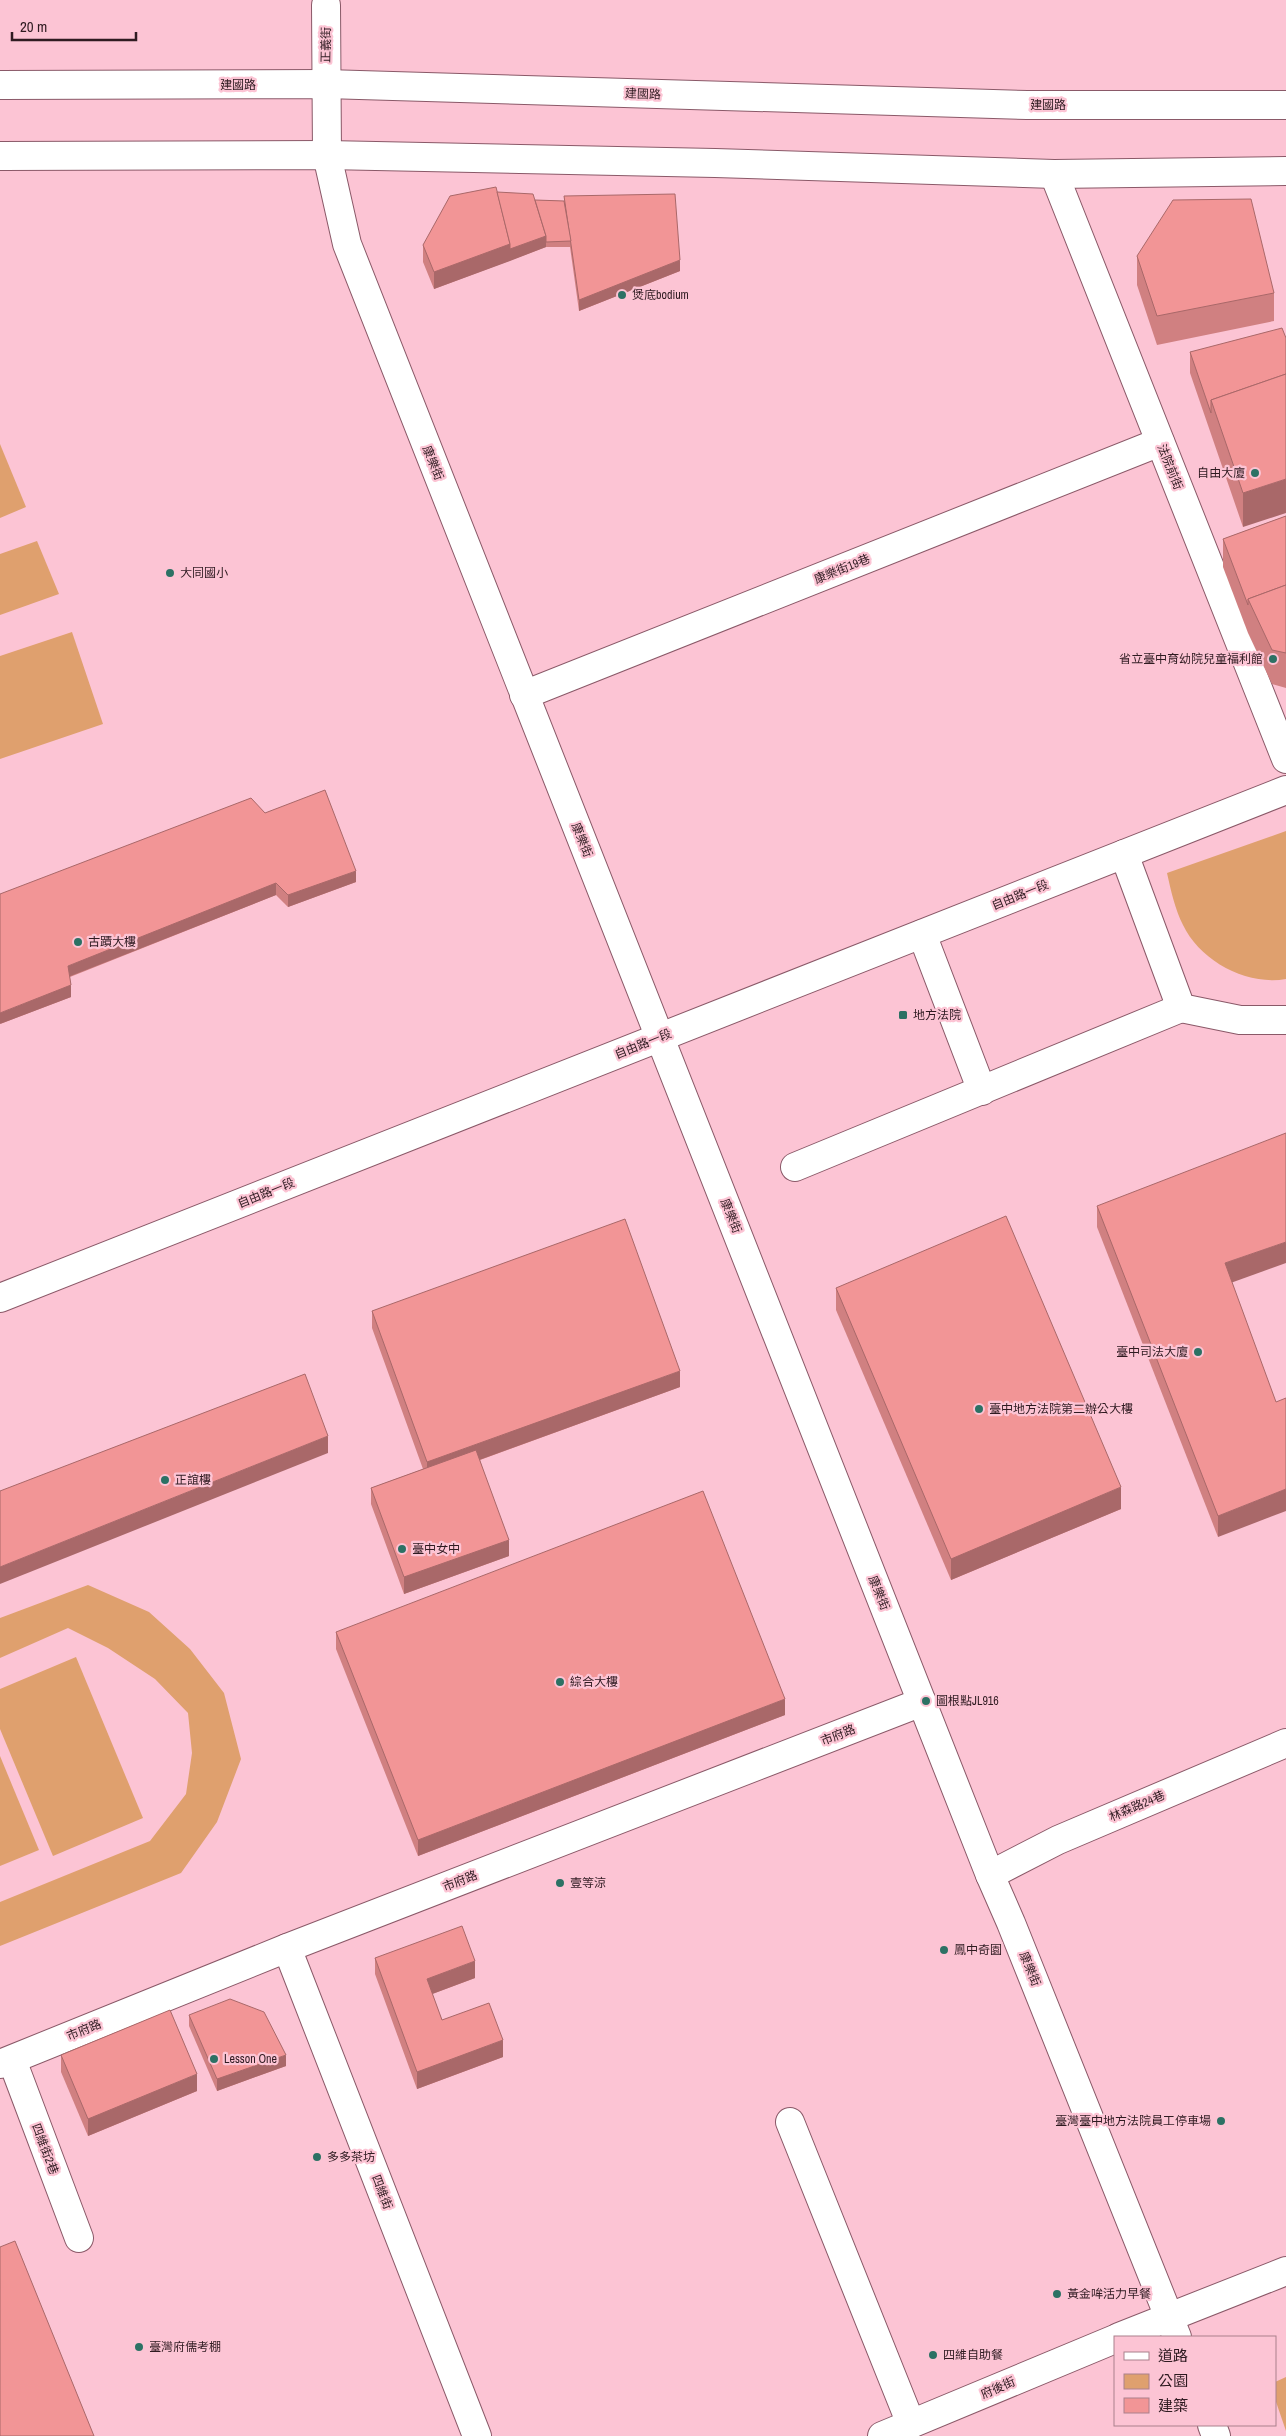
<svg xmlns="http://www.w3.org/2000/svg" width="1286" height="2436" font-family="'Archivo Narrow','Noto Sans TC',sans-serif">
	<rect width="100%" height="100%" fill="#fcc4d4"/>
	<!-- green -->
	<g fill="#dfa06e">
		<path d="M 0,444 L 26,507 L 0,518 Z"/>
		<path d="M 37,541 L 59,594 L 0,615 L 0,554 Z"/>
		<path d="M 72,632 L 103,724 L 0,759 L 0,656 Z"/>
		<path d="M 1286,831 L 1286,979 C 1247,986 1200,961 1183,925 C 1175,909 1171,891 1167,873 Z"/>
		<path d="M 88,1585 L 149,1612 L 190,1649 L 224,1693 L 241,1759 L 217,1822 L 181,1873 L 0,1946 L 0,1902 L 150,1841 L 186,1794 L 192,1753 L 188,1713 L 155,1679 L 108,1648 L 68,1628 L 0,1658 L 0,1618 Z"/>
		<path d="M 76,1657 L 143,1818 L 53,1856 L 0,1729 L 0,1689 Z"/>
		<path d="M 0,1756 L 39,1850 L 0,1866 Z"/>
		<path d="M 1286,2377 L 1286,2431 L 1275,2399 L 1275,2382 Z"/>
	</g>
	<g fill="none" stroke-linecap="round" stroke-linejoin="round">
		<defs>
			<g id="minor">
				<path d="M 326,5 L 327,155 L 347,244 L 990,1875 L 1011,1923 L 1177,2337"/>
				<path d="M 0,85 L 326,84 L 1027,105 L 1286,105"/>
				<path d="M 0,156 L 327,155 L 715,163 L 1054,174 L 1286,171"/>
				<path d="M 1054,174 L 1286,759"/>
				<path d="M 524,695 L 1160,442"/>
				<path d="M 1124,854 L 1181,1008 L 1240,1020 L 1286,1020"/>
				<path d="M 922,934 L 982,1091"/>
				<path d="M 795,1167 L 1181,1008"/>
				<path d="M 990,1875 L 1058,1840 L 1286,1743"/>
				<path d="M 287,1948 L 477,2436"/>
				<path d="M 12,2060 L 79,2238"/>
				<path d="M 0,2064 L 287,1948 L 922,1702"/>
				<path d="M 790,2122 L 911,2424"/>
				<path d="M 1119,2337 L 1286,2271"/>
				<path d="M 1212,2425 L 1216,2436"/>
				<path d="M 882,2436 L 1115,2339"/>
			</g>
			<path id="major" d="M 0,1298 L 1286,790"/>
		</defs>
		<!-- minor casing -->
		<use href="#minor" stroke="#8a5968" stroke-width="30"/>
		<!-- major casing -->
		<use href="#major" stroke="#8a5968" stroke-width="30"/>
		<!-- minor -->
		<use href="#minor" stroke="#fff" stroke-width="28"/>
		<!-- major -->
		<use href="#major" stroke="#fff" stroke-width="28"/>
	</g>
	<!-- wall -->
	<g fill="#d08081">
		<path d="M 497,192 L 535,200 L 564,201 L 564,196 L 680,271 L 579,311 L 570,247 L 546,247 L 434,289 L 423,262 L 423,245 Z"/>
		<path d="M 1137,256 L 1274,293 L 1274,321 L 1157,345 L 1137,285 Z"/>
		<path d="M 1286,338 L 1243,527 L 1190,373 L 1190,352 Z"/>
		<path d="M 1286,516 L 1286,688 L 1272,684 L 1248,633 L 1223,567 L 1223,539 Z"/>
		<path d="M 265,813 L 356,882 L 288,907 L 276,895 L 70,977 L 71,997 L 0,1024 Z"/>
		<path d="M 1097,1206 L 1232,1282 L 1218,1537 L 1097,1227 Z"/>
		<path d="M 836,1288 L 1121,1509 L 951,1580 L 836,1310 Z"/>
		<path d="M 372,1311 L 680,1387 L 480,1460 L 509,1556 L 404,1594 L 371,1504 L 371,1488 L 423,1469 L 372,1328 Z"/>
		<path d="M 336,1632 L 785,1715 L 418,1856 L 336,1649 Z"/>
		<path d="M 375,1958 L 475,1978 L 432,1994 L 442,2020 L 503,2057 L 417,2089 L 375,1974 Z"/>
		<path d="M 189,2015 L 286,2066 L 217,2091 L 189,2026 Z"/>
		<path d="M 61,2055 L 197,2091 L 88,2136 L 61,2072 Z"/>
	</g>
	<!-- shaded-wall -->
	<g fill="#a96869">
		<path d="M 546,236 L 546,247 L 510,261 L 510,249 Z"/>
		<path d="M 510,244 L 510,261 L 434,289 L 434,272 Z"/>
		<path d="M 680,260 L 680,271 L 579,311 L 579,300 Z"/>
		<path d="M 1286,479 L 1286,513 L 1243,527 L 1243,493 Z"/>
		<path d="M 356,871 L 356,882 L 288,907 L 288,895 Z"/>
		<path d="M 276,883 L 276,895 L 68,977 L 68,966 Z"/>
		<path d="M 71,985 L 71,997 L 0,1024 L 0,1013 Z"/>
		<path d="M 1286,1242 L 1286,1263 L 1225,1285 L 1225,1263 Z"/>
		<path d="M 680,1371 L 680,1387 L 427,1479 L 427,1462 Z"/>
		<path d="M 328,1436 L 328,1453 L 0,1584 L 0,1567 Z"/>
		<path d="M 1121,1487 L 1121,1509 L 951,1580 L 951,1559 Z"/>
		<path d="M 1286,1489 L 1286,1511 L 1218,1537 L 1218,1516 Z"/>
		<path d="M 509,1540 L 509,1556 L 404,1594 L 404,1577 Z"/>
		<path d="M 785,1699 L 785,1715 L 418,1856 L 418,1840 Z"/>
		<path d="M 475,1961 L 475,1978 L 427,1996 L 427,1979 Z"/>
		<path d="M 503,2040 L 503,2057 L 417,2089 L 417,2072 Z"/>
		<path d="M 286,2055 L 286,2066 L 217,2091 L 217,2079 Z"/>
		<path d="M 197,2074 L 197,2091 L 88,2136 L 88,2119 Z"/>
	</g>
	<!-- building -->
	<g fill="#f29596" stroke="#a96869">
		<path d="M 496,187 L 510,244 L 434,272 L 423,245 L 450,196 Z"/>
		<path d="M 497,192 L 533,194 L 546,236 L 510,249 L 510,244 Z"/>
		<path d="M 675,194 L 680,260 L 579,300 L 564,196 Z"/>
		<path d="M 1251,199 L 1274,293 L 1157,316 L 1137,256 L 1173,200 Z"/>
		<path d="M 535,200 L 564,201 L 571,241 L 546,242 L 546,236 Z"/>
		<path d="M 1282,328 L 1286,338 L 1286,374 L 1211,400 L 1211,413 L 1190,352 Z"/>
		<path d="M 1286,374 L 1286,479 L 1243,493 L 1211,400 Z"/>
		<path d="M 1286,516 L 1286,585 L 1248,599 L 1248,605 L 1223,539 Z"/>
		<path d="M 1286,585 L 1286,653 L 1272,650 L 1248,599 Z"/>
		<path d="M 325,790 L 356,871 L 288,895 L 276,883 L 68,966 L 71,985 L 0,1013 L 0,894 L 251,798 L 265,813 Z"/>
		<path d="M 1286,1133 L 1286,1242 L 1225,1263 L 1276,1402 L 1286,1398 L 1286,1489 L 1218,1516 L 1097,1206 Z"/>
		<path d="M 1006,1216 L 1121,1487 L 951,1559 L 836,1288 Z"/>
		<path d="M 625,1219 L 680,1371 L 427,1462 L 372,1311 Z"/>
		<path d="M 305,1374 L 328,1436 L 0,1567 L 0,1491 Z"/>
		<path d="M 476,1450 L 509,1540 L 404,1577 L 371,1488 Z"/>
		<path d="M 703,1491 L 785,1699 L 418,1840 L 336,1632 Z"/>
		<path d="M 462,1926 L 475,1961 L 427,1979 L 442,2020 L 489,2003 L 503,2040 L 417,2072 L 375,1958 Z"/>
		<path d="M 230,1999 L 264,2012 L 286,2055 L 217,2079 L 189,2015 Z"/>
		<path d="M 170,2010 L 197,2074 L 88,2119 L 61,2055 Z"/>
		<path d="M 15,2241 L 94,2436 L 0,2436 L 0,2247 Z"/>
	</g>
	<!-- markers -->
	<g fill="#2c7164" stroke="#fcc4d4" stroke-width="2">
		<circle cx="622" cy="295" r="5"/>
		<circle cx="1255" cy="473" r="5"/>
		<circle cx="170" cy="573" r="5"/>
		<circle cx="1273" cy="659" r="5"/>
		<circle cx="78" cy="942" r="5"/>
		<rect x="898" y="1010" width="10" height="10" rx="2.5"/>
		<circle cx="1198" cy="1352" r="5"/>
		<circle cx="979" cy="1409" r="5"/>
		<circle cx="165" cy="1480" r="5"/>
		<circle cx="402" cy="1549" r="5"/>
		<circle cx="560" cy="1682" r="5"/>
		<circle cx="926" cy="1701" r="5"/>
		<circle cx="560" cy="1883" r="5"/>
		<circle cx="944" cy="1950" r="5"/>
		<circle cx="214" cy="2059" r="5"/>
		<circle cx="1221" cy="2121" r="5"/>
		<circle cx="317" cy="2157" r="5"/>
		<circle cx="1057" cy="2294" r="5"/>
		<circle cx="139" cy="2347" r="5"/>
		<circle cx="933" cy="2355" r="5"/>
	</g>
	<g text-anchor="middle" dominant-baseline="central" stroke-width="4.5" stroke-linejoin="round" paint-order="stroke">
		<!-- street labels -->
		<g font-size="12" fill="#2f1b21" stroke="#fcc4d4">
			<text transform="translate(326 45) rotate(-89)">正義街</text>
			<text x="238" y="85">建國路</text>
			<text transform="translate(643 94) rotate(2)">建國路</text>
			<text x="1048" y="105">建國路</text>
			<text transform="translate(433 463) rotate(68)">康樂街</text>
			<text transform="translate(1170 467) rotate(68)">法院前街</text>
			<text transform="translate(842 569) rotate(-22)">康樂街19巷</text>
			<text transform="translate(582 840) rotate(68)">康樂街</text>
			<text transform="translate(1020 895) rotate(-22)">自由路一段</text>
			<text transform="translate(643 1044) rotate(-22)">自由路一段</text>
			<text transform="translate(266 1193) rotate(-22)">自由路一段</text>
			<text transform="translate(731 1216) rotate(68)">康樂街</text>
			<text transform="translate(879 1593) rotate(68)">康樂街</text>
			<text transform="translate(838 1735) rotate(-21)">市府路</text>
			<text transform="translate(1137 1806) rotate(-23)">林森路24巷</text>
			<text transform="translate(460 1881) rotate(-21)">市府路</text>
			<text transform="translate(1030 1969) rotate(68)">康樂街</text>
			<text transform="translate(84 2030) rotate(-22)">市府路</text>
			<text transform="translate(45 2149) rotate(69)">四維街2巷</text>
			<text transform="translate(382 2192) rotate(69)">四維街</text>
			<text transform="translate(998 2388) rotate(-23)">府後街</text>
		</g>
		<!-- poi labels -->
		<g font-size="12" fill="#2f1b21" stroke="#fcc4d4" text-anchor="start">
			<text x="632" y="295">煲底bodium</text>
			<text x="1245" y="473" text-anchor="end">自由大廈</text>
			<text x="180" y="573">大同國小</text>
			<text x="1263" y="659" text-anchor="end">省立臺中育幼院兒童福利館</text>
			<text x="88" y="942">古蹟大樓</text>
			<text x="913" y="1015">地方法院</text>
			<text x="1188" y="1352" text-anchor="end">臺中司法大廈</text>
			<text x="989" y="1409">臺中地方法院第二辦公大樓</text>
			<text x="175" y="1480">正誼樓</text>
			<text x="412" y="1549">臺中女中</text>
			<text x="570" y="1682">綜合大樓</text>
			<text x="936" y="1701">圖根點JL916</text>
			<text x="570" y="1883">壹等涼</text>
			<text x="954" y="1950">鳳中奇園</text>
			<text x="224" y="2059">Lesson One</text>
			<text x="1211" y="2121" text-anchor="end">臺灣臺中地方法院員工停車場</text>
			<text x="327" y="2157">多多茶坊</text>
			<text x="1067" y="2294">黃金哞活力早餐</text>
			<text x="149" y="2347">臺灣府儒考棚</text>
			<text x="943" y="2355">四維自助餐</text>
		</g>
	</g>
	<!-- legend -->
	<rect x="1114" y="2336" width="162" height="90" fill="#fcc4d4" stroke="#aa808c"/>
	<rect x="1124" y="2352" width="25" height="8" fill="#ffffff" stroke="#aa808c"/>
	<text x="1158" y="2361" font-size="15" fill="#2f1b21">道路</text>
	<rect x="1124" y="2374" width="25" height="15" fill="#dfa06e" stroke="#aa808c"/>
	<text x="1158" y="2386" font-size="15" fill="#2f1b21">公園</text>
	<rect x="1124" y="2398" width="25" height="15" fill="#f29596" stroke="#aa808c"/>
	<text x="1158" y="2411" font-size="15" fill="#2f1b21">建築</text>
	<!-- scale -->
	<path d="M12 32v8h124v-8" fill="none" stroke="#2f1b21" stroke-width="2.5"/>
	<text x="20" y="32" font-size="15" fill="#2f1b21" stroke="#fcc4d4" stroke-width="4" paint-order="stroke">20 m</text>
</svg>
